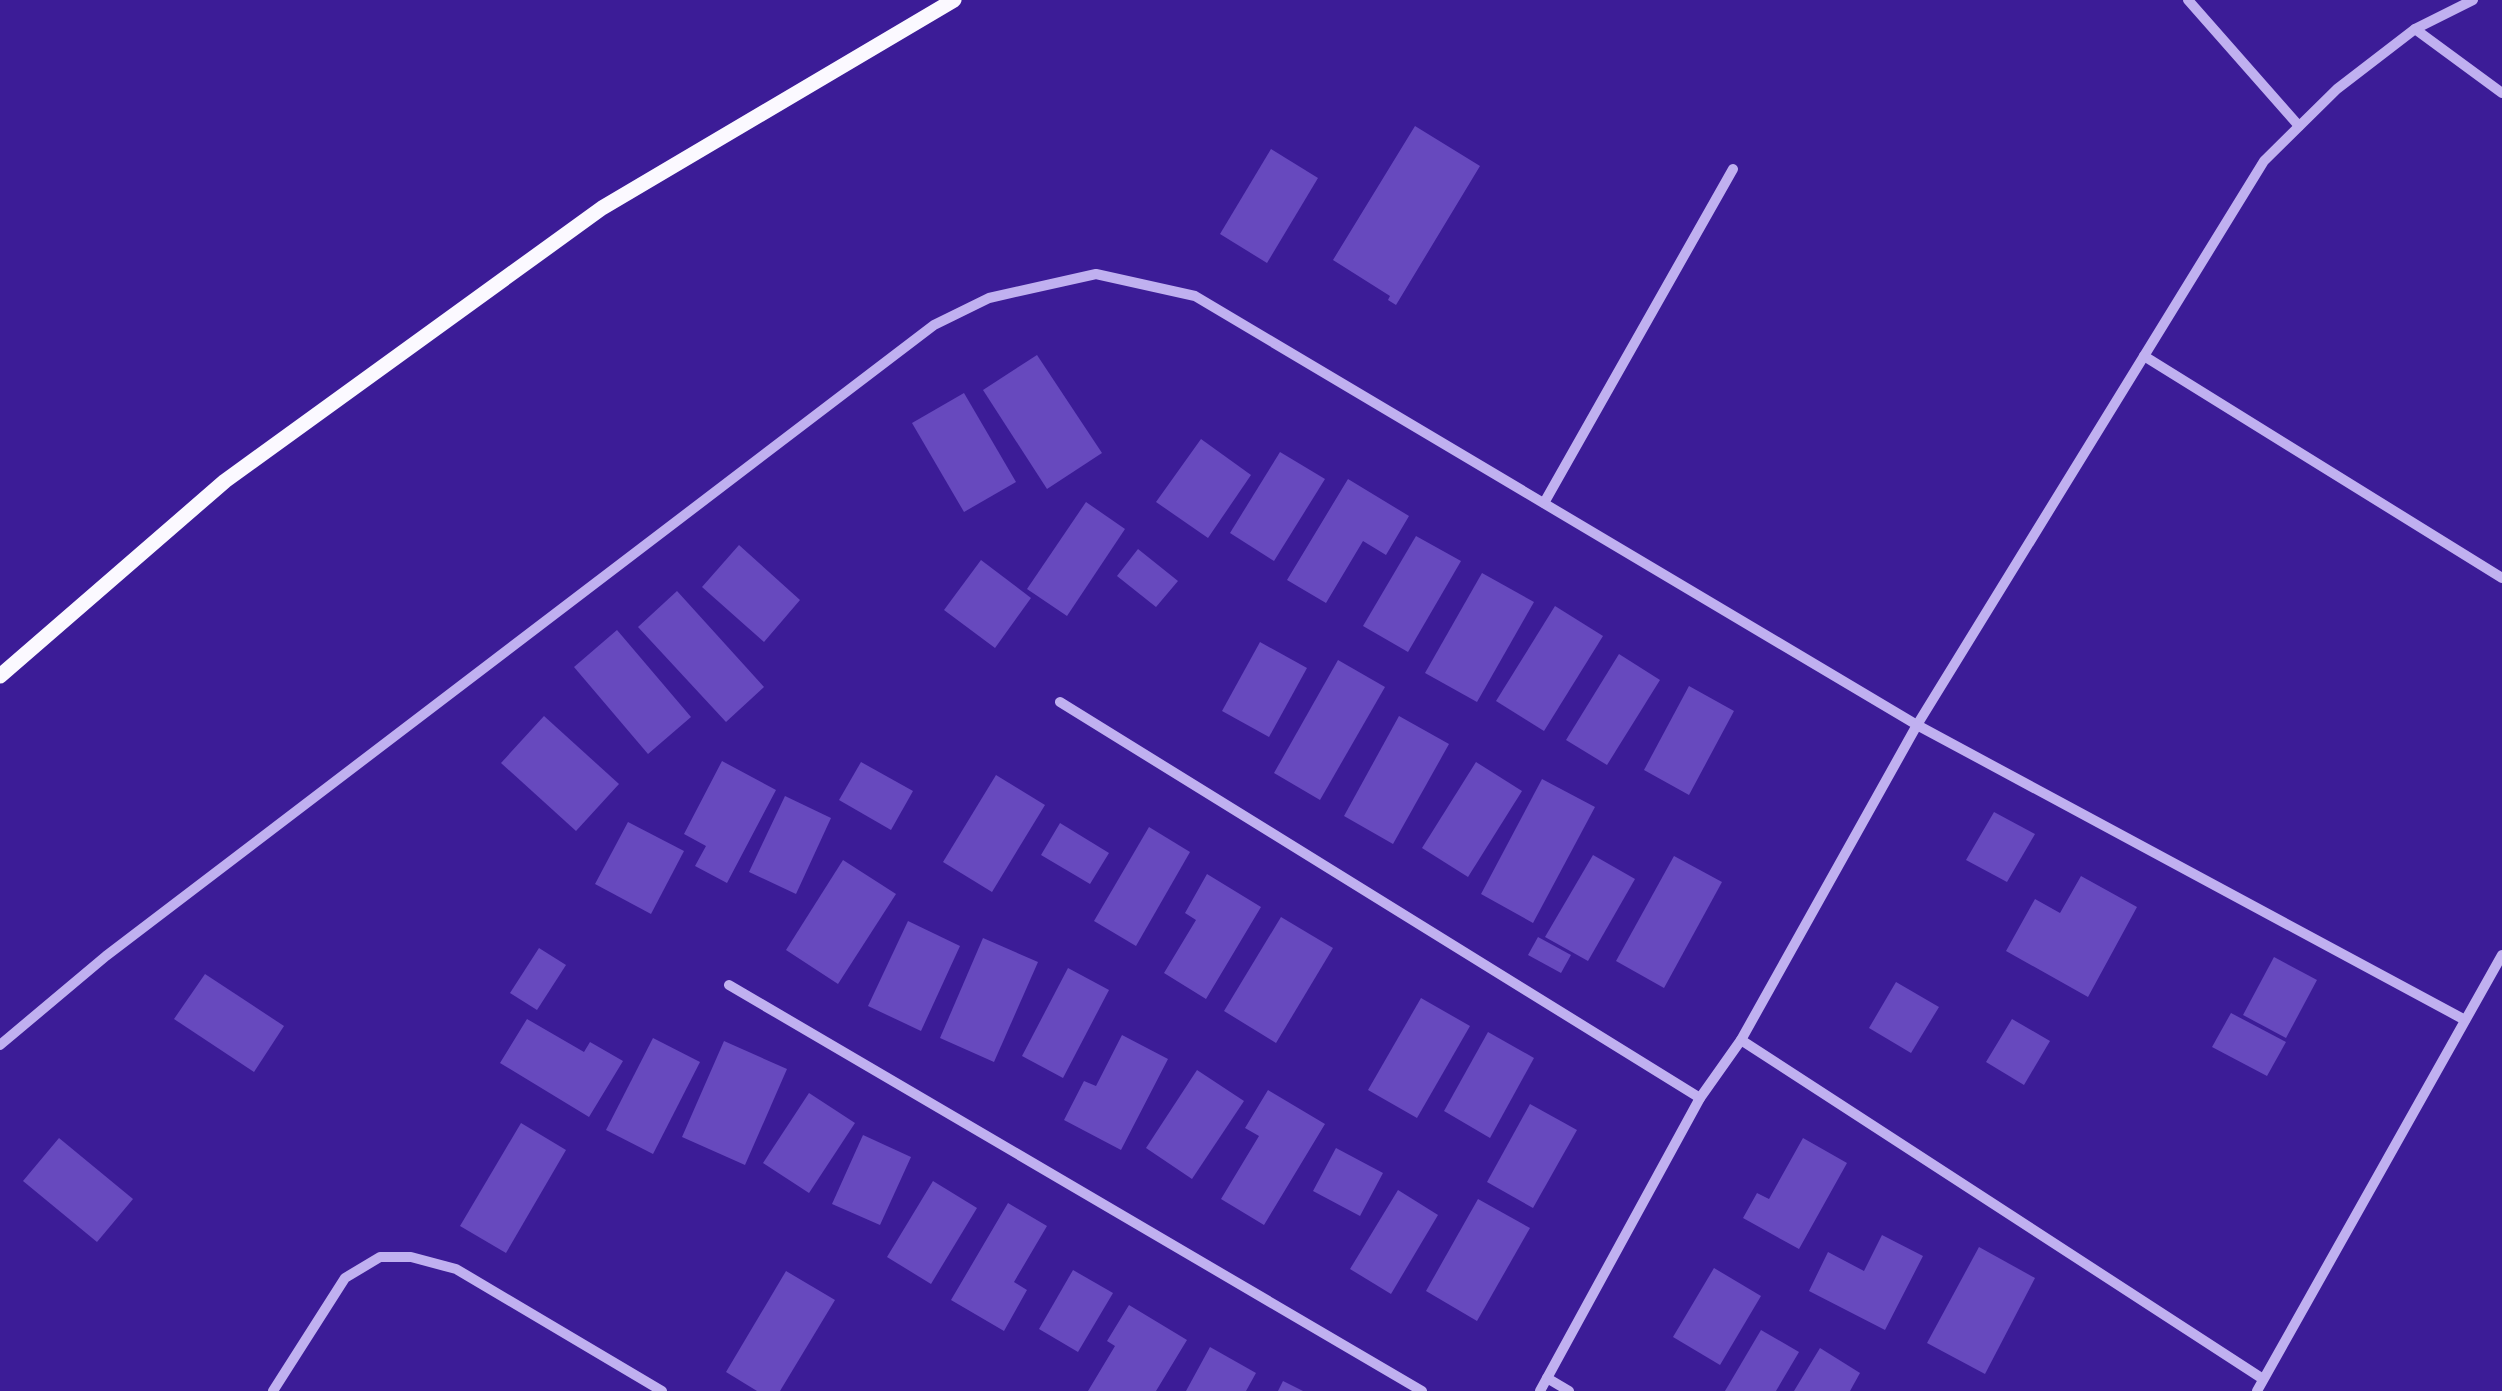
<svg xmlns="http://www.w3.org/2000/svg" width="2502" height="1391" font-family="Lato,sans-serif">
	<rect width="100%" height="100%" fill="#3c1c97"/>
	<!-- building -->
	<g fill="#6749be">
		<path d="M 1415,126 L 1480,166 L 1396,305 L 1388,300 L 1390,296 L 1333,260 Z"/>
		<path d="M 1271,149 L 1318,178 L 1267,263 L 1220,234 Z"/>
		<path d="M 1037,355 L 1102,453 L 1047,489 L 983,390 Z"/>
		<path d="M 964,393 L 1016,482 L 964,512 L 912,423 Z"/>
		<path d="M 1201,439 L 1251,475 L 1208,538 L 1156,502 Z"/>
		<path d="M 1280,452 L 1325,479 L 1274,561 L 1230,533 Z"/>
		<path d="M 1348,479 L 1409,516 L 1386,555 L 1363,541 L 1326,603 L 1287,580 Z"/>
		<path d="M 1086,502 L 1125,529 L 1067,616 L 1027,589 Z"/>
		<path d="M 1416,536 L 1461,561 L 1408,652 L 1363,626 Z"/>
		<path d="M 739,545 L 800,600 L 764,642 L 702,587 Z"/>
		<path d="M 1138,549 L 1178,581 L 1156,607 L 1117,576 Z"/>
		<path d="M 981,560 L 1031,598 L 995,648 L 944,610 Z"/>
		<path d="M 1482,573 L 1534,602 L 1477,702 L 1425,673 Z"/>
		<path d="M 677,591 L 764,687 L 726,722 L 638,627 Z"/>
		<path d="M 1555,606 L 1603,636 L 1544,731 L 1496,701 Z"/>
		<path d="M 617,630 L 691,717 L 648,754 L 574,667 Z"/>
		<path d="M 1260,642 L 1307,668 L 1269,737 L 1222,711 Z"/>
		<path d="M 1619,654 L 1660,680 L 1607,765 L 1566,740 Z"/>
		<path d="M 1338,660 L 1385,687 L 1320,800 L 1274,773 Z"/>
		<path d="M 1689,686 L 1734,711 L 1689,795 L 1644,770 Z"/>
		<path d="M 544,716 L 619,784 L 576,831 L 501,763 Z"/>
		<path d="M 1399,716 L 1449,744 L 1393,844 L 1344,816 Z"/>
		<path d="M 722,761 L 776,790 L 727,883 L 695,866 L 706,846 L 684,834 Z"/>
		<path d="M 861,762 L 913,791 L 891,830 L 839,800 Z"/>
		<path d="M 1476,762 L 1522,791 L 1468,877 L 1422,848 Z"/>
		<path d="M 996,775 L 1045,805 L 992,892 L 943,862 Z"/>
		<path d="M 1542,779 L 1595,807 L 1533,923 L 1481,894 Z"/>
		<path d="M 785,796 L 831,818 L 796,894 L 749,872 Z"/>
		<path d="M 1994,812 L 2035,834 L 2007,882 L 1966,860 Z"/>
		<path d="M 628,822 L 684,851 L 651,914 L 595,884 Z"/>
		<path d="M 1060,823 L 1109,853 L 1090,884 L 1041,855 Z"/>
		<path d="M 1149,827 L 1190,852 L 1136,946 L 1094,921 Z"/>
		<path d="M 1593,855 L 1635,879 L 1588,961 L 1545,937 Z"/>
		<path d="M 1674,856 L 1722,882 L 1664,988 L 1616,961 Z"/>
		<path d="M 843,860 L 896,894 L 838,984 L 786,950 Z"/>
		<path d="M 1207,874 L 1261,907 L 1206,999 L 1164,973 L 1196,920 L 1185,913 Z"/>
		<path d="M 2081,876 L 2137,907 L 2088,997 L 2006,951 L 2035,899 L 2060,913 Z"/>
		<path d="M 1281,917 L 1333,948 L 1276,1043 L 1224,1011 Z"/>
		<path d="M 908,921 L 960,946 L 921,1031 L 868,1006 Z"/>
		<path d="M 1538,937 L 1571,955 L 1561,973 L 1528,955 Z"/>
		<path d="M 983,938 L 1038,962 L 994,1062 L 940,1038 Z"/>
		<path d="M 539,948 L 566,965 L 537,1010 L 510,993 Z"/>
		<path d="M 2274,957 L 2317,980 L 2286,1038 L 2243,1015 Z"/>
		<path d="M 1068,968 L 1109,990 L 1063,1078 L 1022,1056 Z"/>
		<path d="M 205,974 L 284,1026 L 254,1072 L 174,1019 Z"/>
		<path d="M 1896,982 L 1939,1007 L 1911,1053 L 1869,1028 Z"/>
		<path d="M 1421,998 L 1470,1026 L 1417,1118 L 1368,1090 Z"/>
		<path d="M 2231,1013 L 2286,1042 L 2267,1076 L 2212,1047 Z"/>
		<path d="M 527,1019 L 584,1052 L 590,1042 L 623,1061 L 589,1117 L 500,1063 Z"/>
		<path d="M 2012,1019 L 2050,1041 L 2024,1085 L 1986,1062 Z"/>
		<path d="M 1488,1032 L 1534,1058 L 1490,1138 L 1444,1111 Z"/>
		<path d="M 1122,1035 L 1168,1059 L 1121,1150 L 1064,1120 L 1084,1081 L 1096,1086 Z"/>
		<path d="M 653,1038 L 700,1062 L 653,1154 L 606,1130 Z"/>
		<path d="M 724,1041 L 787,1069 L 745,1165 L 682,1137 Z"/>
		<path d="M 1197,1070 L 1244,1101 L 1192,1179 L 1146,1148 Z"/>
		<path d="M 1268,1090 L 1325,1124 L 1264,1225 L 1221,1199 L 1259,1136 L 1245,1128 Z"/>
		<path d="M 809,1093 L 855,1123 L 809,1193 L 763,1163 Z"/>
		<path d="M 1530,1104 L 1577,1130 L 1533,1208 L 1487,1182 Z"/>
		<path d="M 521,1123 L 566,1150 L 506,1253 L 460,1226 Z"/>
		<path d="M 863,1135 L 911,1157 L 880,1225 L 832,1204 Z"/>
		<path d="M 59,1138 L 133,1199 L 97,1242 L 23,1181 Z"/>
		<path d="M 1803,1138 L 1847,1163 L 1799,1249 L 1743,1218 L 1757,1193 L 1769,1199 Z"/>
		<path d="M 1336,1148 L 1383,1173 L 1360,1216 L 1313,1191 Z"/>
		<path d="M 933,1181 L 977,1208 L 931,1284 L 887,1257 Z"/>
		<path d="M 1398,1190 L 1438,1215 L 1391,1294 L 1350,1269 Z"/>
		<path d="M 1478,1199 L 1530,1228 L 1477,1321 L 1426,1291 Z"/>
		<path d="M 1008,1203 L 1047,1226 L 1014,1282 L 1027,1290 L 1004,1331 L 951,1300 Z"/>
		<path d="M 1882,1235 L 1923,1256 L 1885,1330 L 1809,1291 L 1828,1252 L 1864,1271 Z"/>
		<path d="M 1979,1247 L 2035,1278 L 1985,1374 L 1927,1343 Z"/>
		<path d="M 1714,1268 L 1761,1296 L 1720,1365 L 1673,1337 Z"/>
		<path d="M 1073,1270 L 1113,1293 L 1078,1352 L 1039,1329 Z"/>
		<path d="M 786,1271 L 835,1300 L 780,1391 L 757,1391 L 726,1372 Z"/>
		<path d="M 1129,1305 L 1187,1340 L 1156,1391 L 1088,1391 L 1115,1346 L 1107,1341 Z"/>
		<path d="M 1761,1330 L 1799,1352 L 1776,1391 L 1725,1391 Z"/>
		<path d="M 1210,1347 L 1256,1373 L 1246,1391 L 1186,1391 Z"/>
		<path d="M 1820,1348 L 1860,1373 L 1850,1391 L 1794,1391 Z"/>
		<path d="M 1283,1381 L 1303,1391 L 1278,1391 Z"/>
	</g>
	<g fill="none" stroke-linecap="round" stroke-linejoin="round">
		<!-- minor -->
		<g stroke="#c0b0f0" stroke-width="10">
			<path d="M 2188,0 L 2299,126"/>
			<path d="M 2415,29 L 2502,93"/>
			<path d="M 2144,356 L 2502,578"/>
			<path d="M 1544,503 L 1733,169"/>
			<path d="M 1060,702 L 1700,1098"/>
			<path d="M 729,985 L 1422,1391"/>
			<path d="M 1741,1040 L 2263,1379"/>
			<path d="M 0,1045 L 106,956 L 934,325 L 989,298 L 1096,274 L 1195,296 L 1917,725 L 2465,1020"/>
			<path d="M 1547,1378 L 1569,1391"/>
			<path d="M 273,1391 L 345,1278 L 380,1257 L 411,1257 L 456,1269 L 662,1391"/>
			<path d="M 1540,1391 L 1700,1098 L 1741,1040 L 1917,725 L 2264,161 L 2337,89 L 2415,29 L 2473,0"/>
			<path d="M 2257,1391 L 2502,955"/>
		</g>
		<!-- major -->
		<path stroke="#fbf9ff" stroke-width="15" d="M 0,676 L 225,481 L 602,208 L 954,0"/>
	</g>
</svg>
